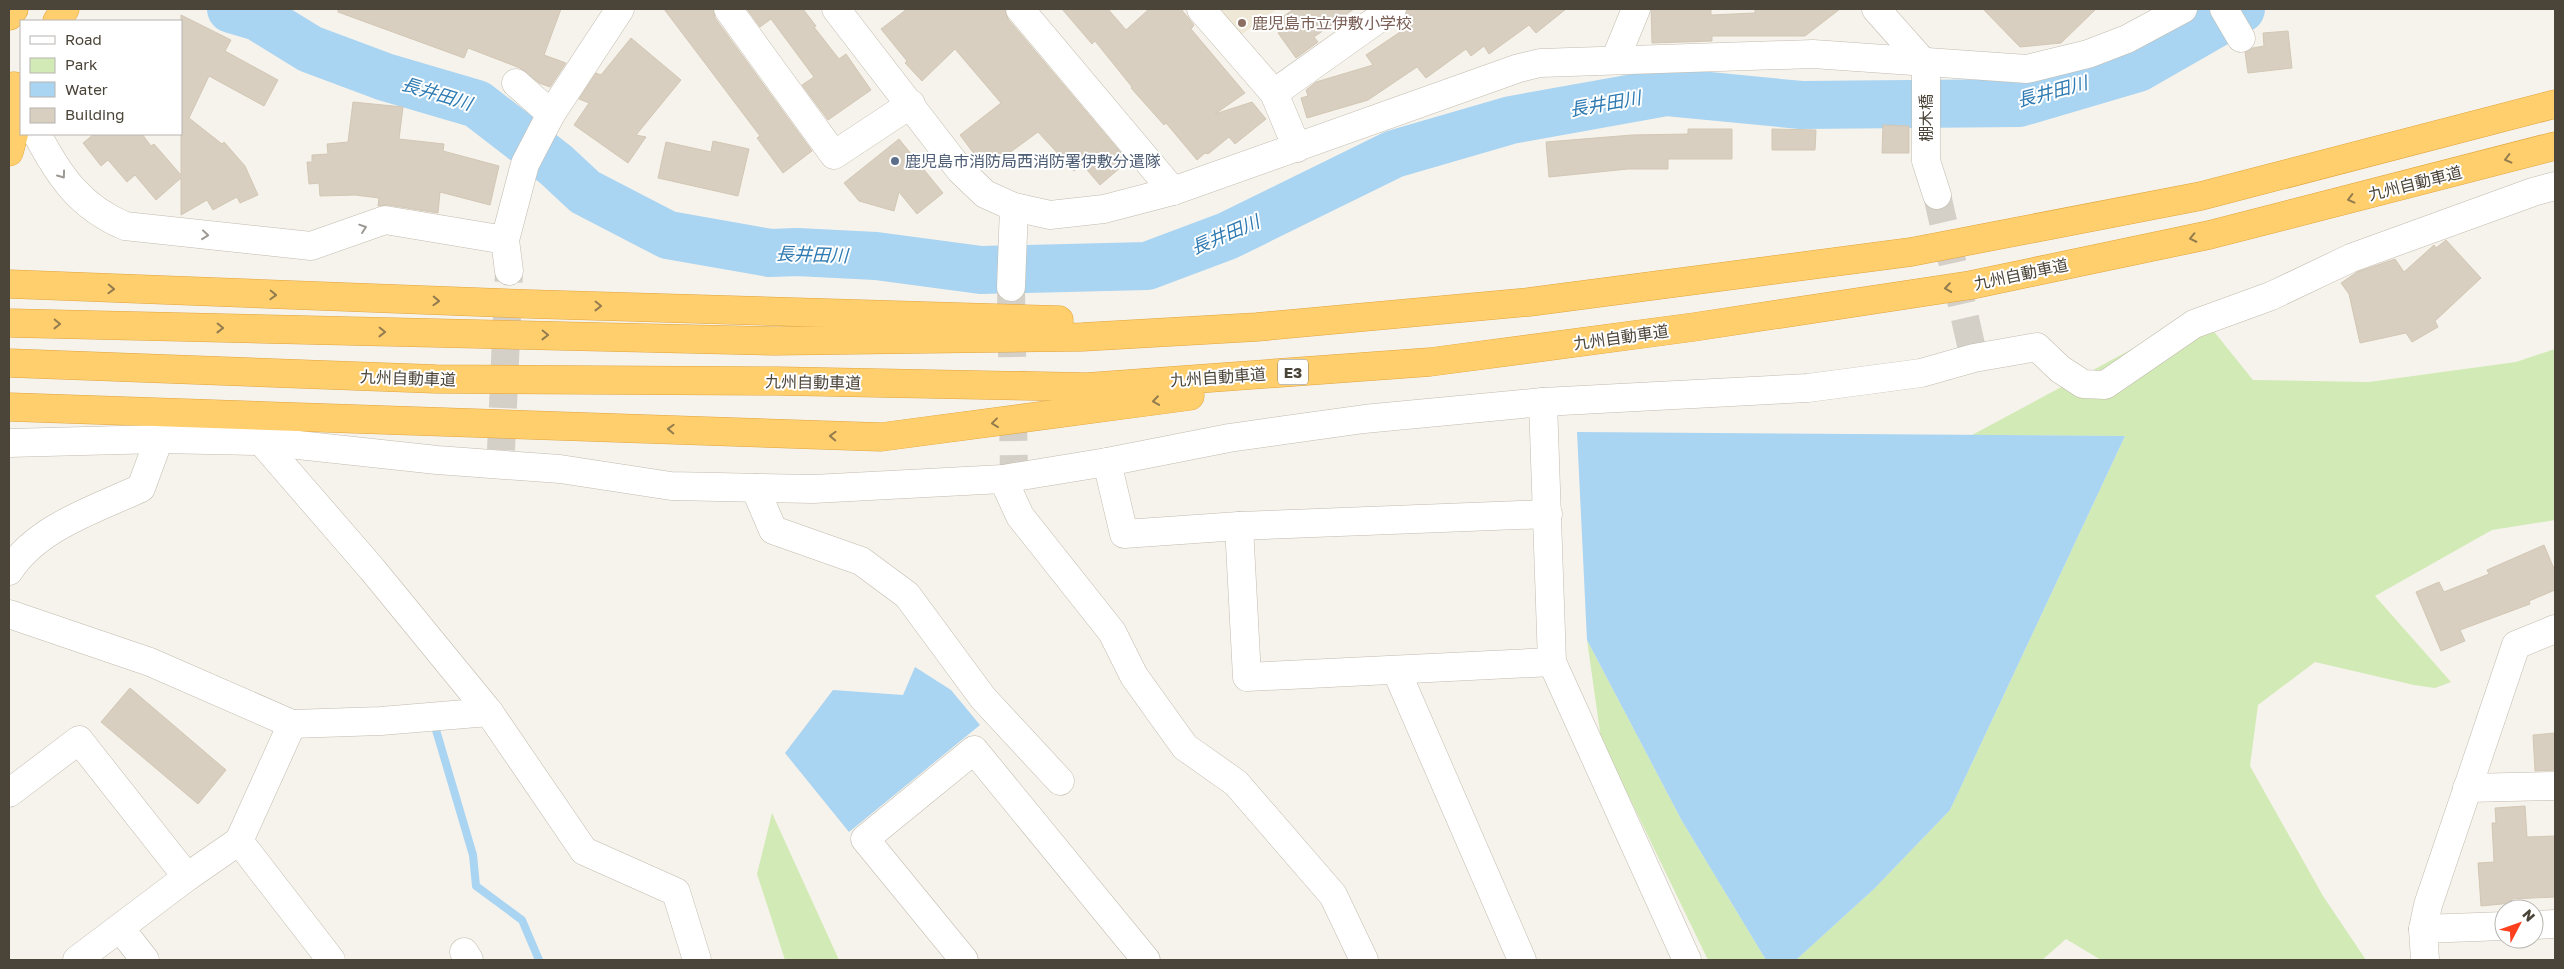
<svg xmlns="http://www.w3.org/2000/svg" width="2564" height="969" font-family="'Golos Text','Noto Sans JP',sans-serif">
	<rect width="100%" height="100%" fill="#f6f3ec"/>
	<!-- education -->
	<path fill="#efe8d6" d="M 1215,9 L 1277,9 L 1238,37 Z"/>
	<!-- green -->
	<g fill="#d2eab5">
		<path d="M 2199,313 L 2253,380 L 2369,382 L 2516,362 L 2555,349 L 2555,520 L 2492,530 L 2375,596 L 2451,682 L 2435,688 L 2414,685 L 2315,662 L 2258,705 L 2250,766 L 2323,896 L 2366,960 L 2101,960 L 2066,939 L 2042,960 L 1796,960 L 1874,889 L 1950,810 L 2125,436 L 1972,435 Z"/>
		<path d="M 1587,640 L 1682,821 L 1766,960 L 1708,960 L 1601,739 Z"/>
		<path d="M 772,813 L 839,960 L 785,960 L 757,874 Z"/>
	</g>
	<!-- water -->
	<g fill="#a9d4f2">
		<path d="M 1577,432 L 2125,436 L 1950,810 L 1874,889 L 1796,960 L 1766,960 L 1682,821 L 1587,640 Z"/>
		<path d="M 915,667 L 951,690 L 980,725 L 849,832 L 785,753 L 833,690 L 903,695 Z"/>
	</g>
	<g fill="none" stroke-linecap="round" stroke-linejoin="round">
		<!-- stream -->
		<path stroke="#a9d4f2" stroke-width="8" d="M 436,730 L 473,855 L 476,886 L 522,920 L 539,960"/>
		<!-- river -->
		<path stroke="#a9d4f2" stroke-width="48" d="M 231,9 L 258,17 L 310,49 L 385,77 L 477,104 L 556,165 L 585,192 L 668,235 L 770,253 L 797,252 L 876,256 L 981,270 L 1147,266 L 1227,236 L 1394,154 L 1511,120 L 1667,92 L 1801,105 L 2019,103 L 2138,68 L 2241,9"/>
	</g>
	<!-- building -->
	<g fill="#d8cfc1" stroke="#d3c7b4">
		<path d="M 338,9 L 561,9 L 544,55 L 566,63 L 550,87 L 539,83 L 520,68 L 468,48 L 464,58 L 338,12 Z"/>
		<path d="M 664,9 L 713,9 L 715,18 L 812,151 L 783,173 L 757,138 L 760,136 Z"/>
		<path d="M 747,9 L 803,9 L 816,26 L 814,27 L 839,59 L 846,54 L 871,90 L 828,120 L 802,85 L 814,77 L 771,19 L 760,27 Z"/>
		<path d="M 907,9 L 1005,9 L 1008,19 L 1128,161 L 1100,185 L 1082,164 L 1074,171 L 1038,132 L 986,170 L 960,135 L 1001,103 L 955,49 L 922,81 L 905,63 L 907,61 L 881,29 Z"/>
		<path d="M 1062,9 L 1108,9 L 1126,30 L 1149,9 L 1181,9 L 1194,25 L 1191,29 L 1245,93 L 1215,114 L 1252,102 L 1266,119 L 1235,144 L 1229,137 L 1208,154 L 1205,153 L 1197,160 L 1166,123 L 1164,125 L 1131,88 L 1132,87 L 1095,41 L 1092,44 Z"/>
		<path d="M 1294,9 L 1354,9 L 1314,37 L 1318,42 L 1296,58 L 1278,33 L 1284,29 L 1278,20 Z"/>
		<path d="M 1407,9 L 1566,9 L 1536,33 L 1529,25 L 1489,54 L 1484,46 L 1471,56 L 1466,49 L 1426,78 L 1417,67 L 1368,100 L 1307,118 L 1301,98 L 1308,96 L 1306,90 L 1316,82 L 1373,65 L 1366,55 L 1409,26 L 1404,19 Z"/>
		<path d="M 1651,9 L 1711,9 L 1711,15 L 1755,13 L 1755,9 L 1840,9 L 1805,36 L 1712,36 L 1712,41 L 1652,43 Z"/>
		<path d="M 1983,9 L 2096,9 L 2061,43 L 2020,47 Z"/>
		<path d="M 181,15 L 231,40 L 225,51 L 278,80 L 264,106 L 209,76 L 189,118 L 222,144 L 224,142 L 245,166 L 258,195 L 240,203 L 237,197 L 213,210 L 207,200 L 181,215 L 181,178 L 156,200 L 135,175 L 127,182 L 108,160 L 101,166 L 83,143 L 94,134 L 142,134 L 151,146 L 154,144 L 181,175 Z"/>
		<path d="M 2288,31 L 2292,68 L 2248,73 L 2245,52 L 2253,48 L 2264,46 L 2263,33 Z"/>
		<path d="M 631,38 L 681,80 L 636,135 L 646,137 L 628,163 L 574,125 L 589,103 L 579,99 L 596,73 L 601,75 Z"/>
		<path d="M 353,102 L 403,107 L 399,139 L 444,144 L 443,151 L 499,166 L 490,205 L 440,192 L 438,213 L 388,205 L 378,206 L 379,198 L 355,195 L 320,196 L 319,183 L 309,184 L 307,162 L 312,162 L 312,155 L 328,154 L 327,144 L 348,142 Z"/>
		<path d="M 1883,125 L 1909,126 L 1909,153 L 1882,153 Z"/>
		<path d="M 1688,129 L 1732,129 L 1732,159 L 1668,159 L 1668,169 L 1628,169 L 1549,177 L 1546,142 L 1632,135 L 1688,134 Z"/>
		<path d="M 1772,129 L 1816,130 L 1815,150 L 1772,150 Z"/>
		<path d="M 899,139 L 943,193 L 917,214 L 899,192 L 894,211 L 859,201 L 844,183 Z"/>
		<path d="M 713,141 L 749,149 L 738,196 L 658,178 L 666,142 L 711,152 Z"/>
		<path d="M 2446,240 L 2481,278 L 2435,321 L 2438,327 L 2412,342 L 2406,333 L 2360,343 L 2349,294 L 2341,283 L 2357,272 L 2395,259 L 2404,272 L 2434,245 L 2436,248 Z"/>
		<path d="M 2544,545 L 2555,571 L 2555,590 L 2529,601 L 2530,604 L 2460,630 L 2465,641 L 2441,651 L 2416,592 L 2439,582 L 2444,592 L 2489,574 L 2487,570 Z"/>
		<path d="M 130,688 L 226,770 L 198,804 L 101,722 Z"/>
		<path d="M 2555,733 L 2555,770 L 2535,771 L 2533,735 Z"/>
		<path d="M 2525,806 L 2527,837 L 2555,836 L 2555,897 L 2512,899 L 2512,903 L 2481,906 L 2478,863 L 2494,862 L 2492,823 L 2496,823 L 2495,808 Z"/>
	</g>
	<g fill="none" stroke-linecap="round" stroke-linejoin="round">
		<!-- minor-tunnel -->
		<g stroke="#d4d0c8" stroke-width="28" stroke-dasharray="28 14" stroke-linecap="butt">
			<path d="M 1937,195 L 1974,358"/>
			<path d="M 1011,287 L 1014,477"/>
			<path d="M 501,450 L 509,271"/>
		</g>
		<defs>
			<g id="minor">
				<path d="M 728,9 L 834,155 L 911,104"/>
				<path d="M 836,9 L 960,170 L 985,194 L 1014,207 L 1050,215 L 1104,209 L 1173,191 L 1519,68 L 1540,63 L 1813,54 L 2027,69 L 2088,54 L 2127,39 L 2183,9"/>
				<path d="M 1020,9 L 1173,191"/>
				<path d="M 1201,9 L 1274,93 L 1297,148"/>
				<path d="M 1876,9 L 1924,63 L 1926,75 L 1926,161 L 1937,195"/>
				<path d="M 2224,9 L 2241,38"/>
				<path d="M 1615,60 L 1636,9"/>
				<path d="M 516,83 L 551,114"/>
				<path d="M 1274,93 L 1392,9"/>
				<path d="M 37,134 C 59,176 80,207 125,226 L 311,246 L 385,220 L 505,240"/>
				<path d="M 509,271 L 505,240 L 525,164 L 551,114 L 620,9"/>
				<path d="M 1011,287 L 1014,207"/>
				<path d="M 1543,402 L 1552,662 L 1687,960"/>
				<path d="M 261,441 L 372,569 L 489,712 L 584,851 L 676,892 L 697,960"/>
				<path d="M 9,443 L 159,439"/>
				<path d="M 1107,462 L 1124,534 L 1239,526 L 1548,514"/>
				<path d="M 1003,479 L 1020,516 L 1112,632 L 1134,676 L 1185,747 L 1236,783 L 1333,895 L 1364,960"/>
				<path d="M 755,488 L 773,530 L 861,561 L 907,595 L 983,698 L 1060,781"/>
				<path d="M 1239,526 L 1247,677 L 1552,662"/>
				<path d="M 9,571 C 37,527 96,509 141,488 L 159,439 L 261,441 L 437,460 L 560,469 L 671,486 L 813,489 L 1003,479 L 1107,462 L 1229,438 L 1364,419 L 1543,402 L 1808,388 L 1921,373 L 1974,358 L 2037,347 L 2060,369 L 2083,384 L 2105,385 L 2194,324 L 2271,296 L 2351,258 L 2533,192 L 2555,186"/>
				<path d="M 9,614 L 150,662 L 292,724 L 381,721 L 489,712"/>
				<path d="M 1396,670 L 1522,960"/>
				<path d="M 2467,788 L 2555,786"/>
				<path d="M 9,793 L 79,740 L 187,877"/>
				<path d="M 239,841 L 331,960"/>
				<path d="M 2534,925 L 2555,924"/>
				<path d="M 120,928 L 145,960"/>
				<path d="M 2423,929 L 2504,926"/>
				<path d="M 464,952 L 469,960"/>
				<path d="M 77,960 L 187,877 L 239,841 L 292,724"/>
				<path d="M 964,960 L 865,839 L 974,750 L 1146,960"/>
				<path d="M 2425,960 L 2423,929 L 2428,905 L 2516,645 L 2555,629"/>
			</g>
			<g id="highway">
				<path d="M 9,16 L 14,9"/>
				<path d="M 57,21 L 65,9"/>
				<path d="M 9,152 L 15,130 L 14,86"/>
				<path d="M 9,284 L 530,304 L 1059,320"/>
				<path d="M 9,323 L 775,341 L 1082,337 L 1257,327 L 1529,302 L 1911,252 L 2201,196 L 2555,104"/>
				<path d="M 9,363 L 436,379 L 777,381 L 1087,387 L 1430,362 L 1694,327 L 1971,285 L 2209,235 L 2555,146"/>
				<path d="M 9,407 L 881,437 L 1190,396"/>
			</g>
		</defs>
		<!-- minor casing -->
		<use href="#minor" stroke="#c2bbae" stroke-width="29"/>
		<!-- highway casing -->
		<use href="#highway" stroke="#e0a43c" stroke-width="29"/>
		<!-- minor -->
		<use href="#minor" stroke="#fff" stroke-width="28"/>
		<!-- highway -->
		<use href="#highway" stroke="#ffcf6e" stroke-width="28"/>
	</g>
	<!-- one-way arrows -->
	<defs><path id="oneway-chevron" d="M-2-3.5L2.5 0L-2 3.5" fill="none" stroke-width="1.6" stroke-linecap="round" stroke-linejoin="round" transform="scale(1.25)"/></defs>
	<g stroke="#937c4e">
		<use href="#oneway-chevron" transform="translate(2508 159) rotate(166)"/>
		<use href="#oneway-chevron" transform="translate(2351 199) rotate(166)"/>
		<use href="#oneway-chevron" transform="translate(2193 238) rotate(168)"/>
		<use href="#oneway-chevron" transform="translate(1948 288) rotate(171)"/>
		<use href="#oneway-chevron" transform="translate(111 289) rotate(2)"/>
		<use href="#oneway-chevron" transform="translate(273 295) rotate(2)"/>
		<use href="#oneway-chevron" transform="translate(436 301) rotate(2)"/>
		<use href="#oneway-chevron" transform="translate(598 306) rotate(1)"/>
		<use href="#oneway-chevron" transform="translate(57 324) rotate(1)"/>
		<use href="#oneway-chevron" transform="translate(220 328) rotate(1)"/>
		<use href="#oneway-chevron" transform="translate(382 332) rotate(1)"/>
		<use href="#oneway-chevron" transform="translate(545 335) rotate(1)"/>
		<use href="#oneway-chevron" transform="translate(1156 401) rotate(172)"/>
		<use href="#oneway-chevron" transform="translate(995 423) rotate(173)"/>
		<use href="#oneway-chevron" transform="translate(671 429) rotate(-178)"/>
		<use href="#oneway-chevron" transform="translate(833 436) rotate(-178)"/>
	</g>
	<g stroke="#9c9892">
		<use href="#oneway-chevron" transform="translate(62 175) rotate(54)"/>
		<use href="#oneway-chevron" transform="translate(363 228) rotate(-19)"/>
		<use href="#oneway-chevron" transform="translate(205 235) rotate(6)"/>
	</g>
	<!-- markers -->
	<circle fill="#8d6e63" stroke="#fff" stroke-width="2" cx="1242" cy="23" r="5"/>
	<circle fill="#5c6f8a" stroke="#fff" stroke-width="2" cx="895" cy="161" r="5"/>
	<g text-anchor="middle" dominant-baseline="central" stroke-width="4" stroke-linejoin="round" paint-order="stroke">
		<!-- shield labels -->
		<rect fill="#fff" stroke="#817c74" stroke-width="1" x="1278" y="359.5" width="30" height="25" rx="4"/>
		<g font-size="15" font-weight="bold" fill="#4b4439">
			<text x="1293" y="372">E3</text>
		</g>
		<!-- education labels -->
		<g font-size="16" fill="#785e54" stroke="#fff" text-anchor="start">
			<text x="1252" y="23">鹿児島市立伊敷小学校</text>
		</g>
		<!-- street labels -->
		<g font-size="16" fill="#4b4439" stroke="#fff">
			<text transform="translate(1926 118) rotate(-90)">棚木橋</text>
			<text transform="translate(2415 183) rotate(-14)">九州自動車道</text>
			<text transform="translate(2021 274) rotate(-12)">九州自動車道</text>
			<text transform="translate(1621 337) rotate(-8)">九州自動車道</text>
			<text transform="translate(1218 377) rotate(-4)">九州自動車道</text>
			<text transform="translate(408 378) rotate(2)">九州自動車道</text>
			<text transform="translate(813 382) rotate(1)">九州自動車道</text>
		</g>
		<!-- service labels -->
		<g font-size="16" fill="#4e5e75" stroke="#fff" text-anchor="start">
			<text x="905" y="161">鹿児島市消防局西消防署伊敷分遣隊</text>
		</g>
		<!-- water labels -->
		<g font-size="18" font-style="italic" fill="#2e7ab2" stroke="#fff">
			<text transform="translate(2052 91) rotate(-15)">長井田川</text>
			<text transform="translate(437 93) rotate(17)">長井田川</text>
			<text transform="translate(1605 103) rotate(-10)">長井田川</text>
			<text transform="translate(1225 234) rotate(-23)">長井田川</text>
			<text transform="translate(812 254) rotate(2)">長井田川</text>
		</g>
	</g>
	<!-- border -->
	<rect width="2564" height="969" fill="none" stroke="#4b4439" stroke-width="20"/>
	<!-- legend -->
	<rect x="20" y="20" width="162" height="115" fill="#ffffff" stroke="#b7b4b0"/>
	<rect x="30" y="36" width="25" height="8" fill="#ffffff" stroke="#b7b4b0"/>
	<text x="65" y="45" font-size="15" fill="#4b4439">Road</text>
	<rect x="30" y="58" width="25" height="15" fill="#d2eab5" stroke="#b7b4b0"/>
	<text x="65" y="70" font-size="15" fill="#4b4439">Park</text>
	<rect x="30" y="82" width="25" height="15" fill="#a9d4f2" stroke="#b7b4b0"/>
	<text x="65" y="95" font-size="15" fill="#4b4439">Water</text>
	<rect x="30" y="108" width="25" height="15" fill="#d8cfc1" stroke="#b7b4b0"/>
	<text x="65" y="120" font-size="15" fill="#4b4439">Building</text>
	<!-- north arrow -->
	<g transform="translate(2519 924) rotate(49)"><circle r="24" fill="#ffffff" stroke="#b7b4b0"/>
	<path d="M0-4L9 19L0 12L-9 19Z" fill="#fc3f1d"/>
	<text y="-8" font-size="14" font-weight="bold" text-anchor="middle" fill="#4b4439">N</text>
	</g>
</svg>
